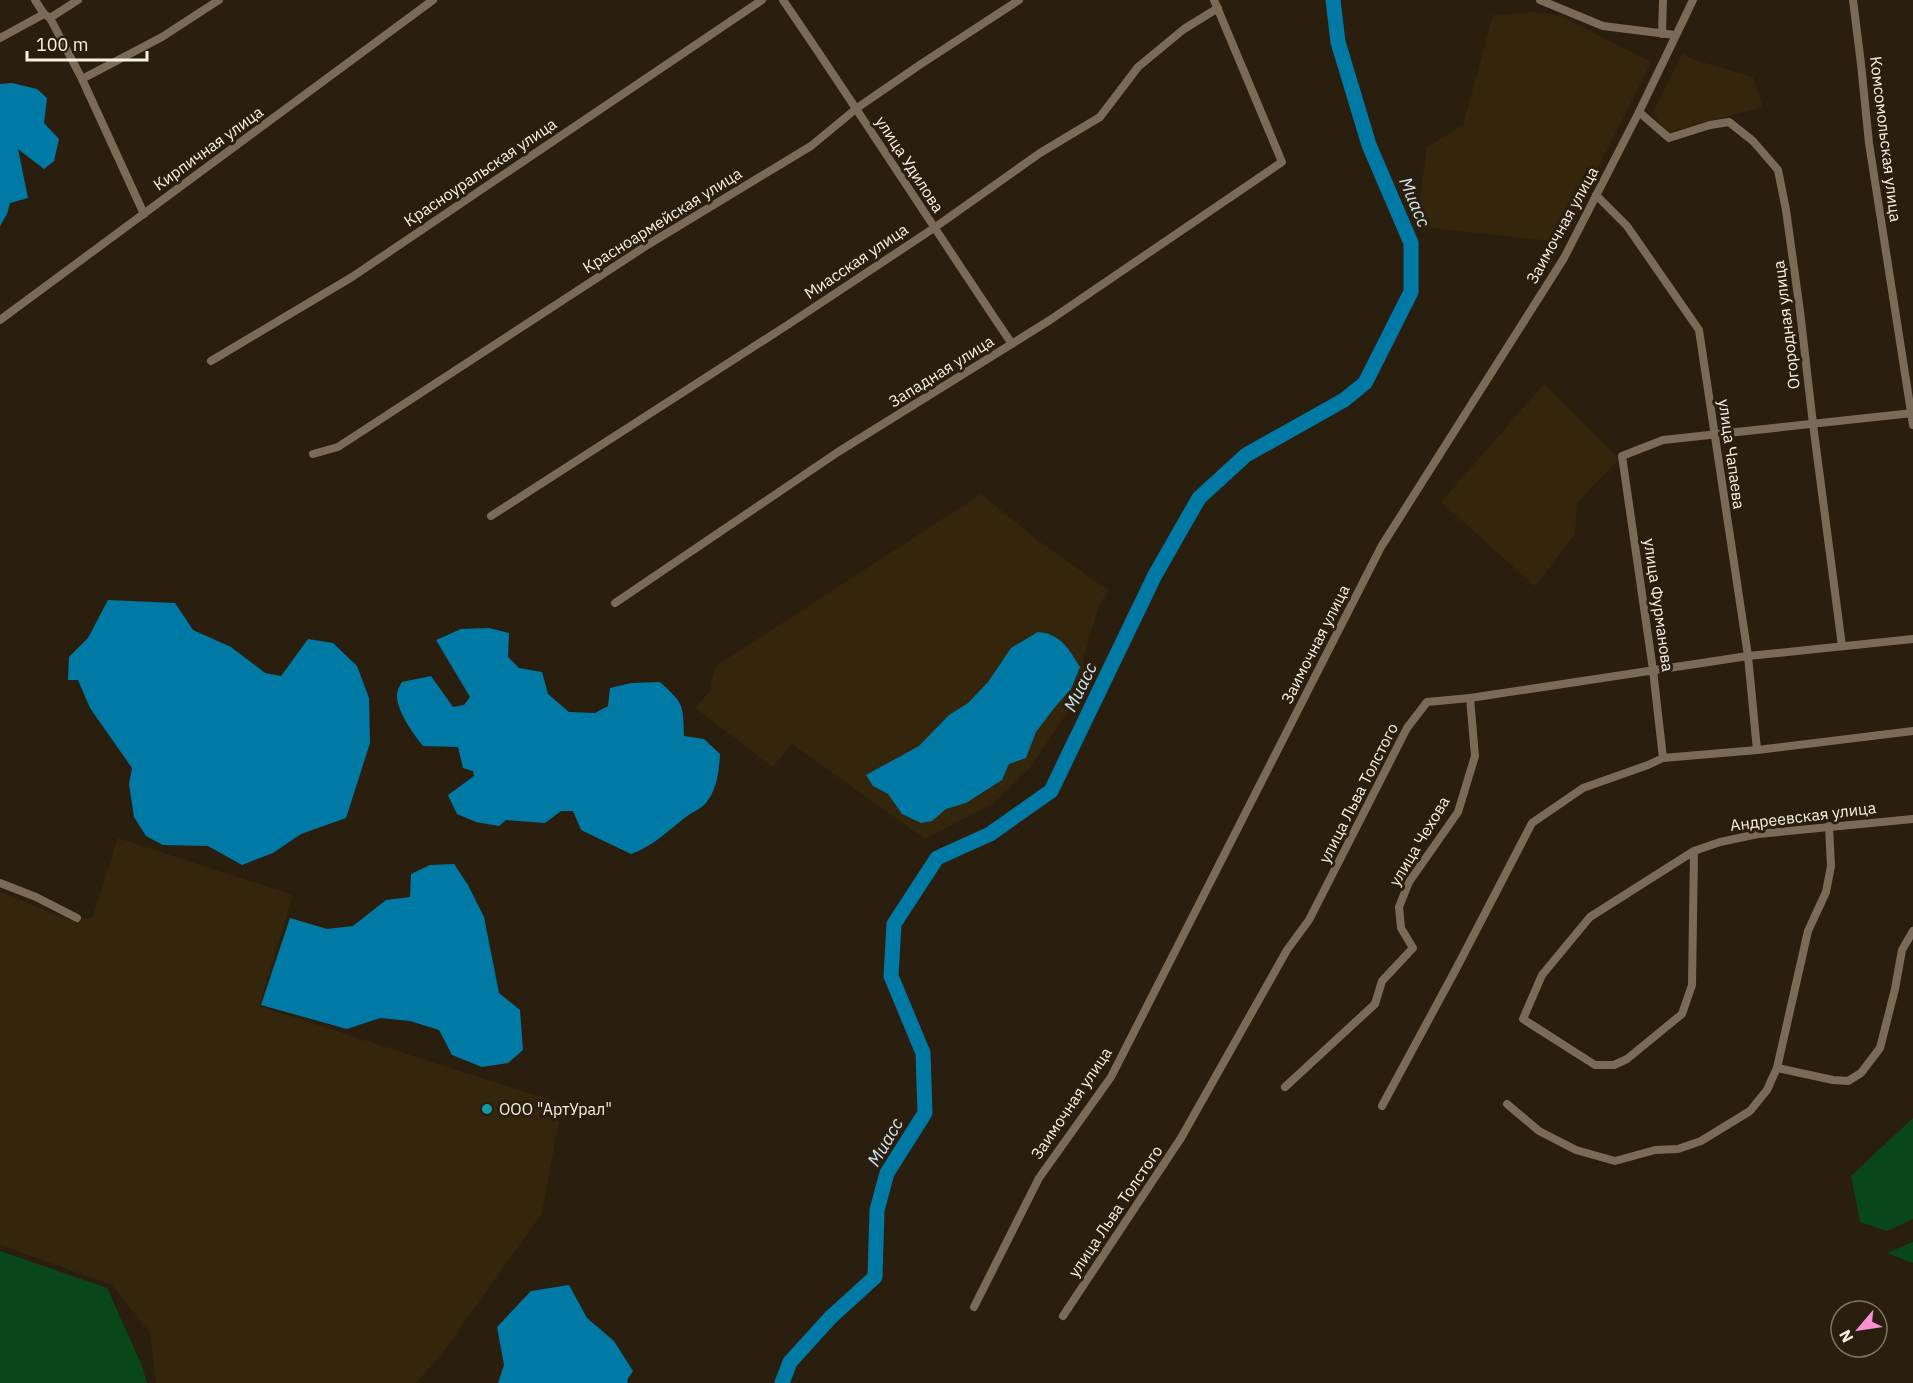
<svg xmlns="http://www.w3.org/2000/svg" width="1913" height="1383" font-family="'IBM Plex Sans',sans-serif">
	<rect width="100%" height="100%" fill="#2a1f0e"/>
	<!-- built -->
	<g fill="#34250d">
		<path d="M 1535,12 L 1560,16 L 1651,62 L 1560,242 L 1416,226 L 1427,147 L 1463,125 L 1493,15 Z"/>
		<path d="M 1683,53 L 1692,59 L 1753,77 L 1763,107 L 1666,133 L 1653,112 Z"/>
		<path d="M 1544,384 L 1619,459 L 1577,503 L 1575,534 L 1535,586 L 1441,502 Z"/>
		<path d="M 981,494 L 1036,539 L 1109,591 L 1100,603 L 1084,655 L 1080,688 L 1069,710 L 1028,770 L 992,804 L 925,839 L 792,744 L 773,767 L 695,708 L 712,689 L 710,685 L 716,666 Z"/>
		<path d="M 118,838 L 293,895 L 259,1006 L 562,1104 L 542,1213 L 443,1352 L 416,1383 L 156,1383 L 150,1333 L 112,1285 L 0,1245 L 0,892 L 69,920 L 92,918 Z"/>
	</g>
	<!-- green -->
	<g fill="#07471a">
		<path d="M 1913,1118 L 1913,1219 L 1887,1231 L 1860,1222 L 1851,1176 Z"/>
		<path d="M 1913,1242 L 1913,1263 L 1887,1253 Z"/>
		<path d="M 0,1251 L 107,1288 L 142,1366 L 147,1383 L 0,1383 Z"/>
	</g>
	<!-- water -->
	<g fill="#0179a5">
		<path d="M 12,83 L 37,89 L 47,98 L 44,123 L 59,139 L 54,161 L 44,169 L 18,149 L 28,198 L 10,203 L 7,214 L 0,226 L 0,84 Z"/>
		<path d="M 108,600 L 175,603 L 193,630 L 231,647 L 265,673 L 281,676 L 308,639 L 333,643 L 357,666 L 369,698 L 370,743 L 346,818 L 301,834 L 273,853 L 242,865 L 208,846 L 163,845 L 146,836 L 134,817 L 129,784 L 132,768 L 90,708 L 78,680 L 68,680 L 69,657 L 88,638 Z"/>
		<path d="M 489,628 L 509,633 L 508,657 L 519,668 L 542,672 L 548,694 L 569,712 L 595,713 L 608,706 L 610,688 L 631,683 L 660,682 C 684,704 683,704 684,736 L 704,739 L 720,754 C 719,772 717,789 706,803 C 701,809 692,812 686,817 C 669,830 652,847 631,854 L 581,830 L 573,811 L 561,811 L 545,823 L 506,820 L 499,826 L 476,822 L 457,814 L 448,795 L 474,776 L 473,771 L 463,768 L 458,747 L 423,746 C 414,735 396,710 397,695 C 397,691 400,685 402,682 L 431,676 L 453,707 L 464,705 L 470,697 L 436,640 L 461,629 Z"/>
		<path d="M 1038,632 C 1061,634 1068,648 1080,667 L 1071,689 L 1055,707 L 1036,732 L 1026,758 L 1009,764 L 1002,780 L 966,803 L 946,809 L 932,821 L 921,823 L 902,814 L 888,794 L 873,786 L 866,775 L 919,746 L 949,715 L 968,703 L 988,682 L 1011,648 Z"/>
		<path d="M 454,864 L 468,885 L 484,917 L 499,993 L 520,1010 L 523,1050 L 508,1063 L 482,1067 L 452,1055 L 439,1030 L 410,1021 L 380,1018 L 347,1029 L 261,1005 L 290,918 L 327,929 L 353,926 L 386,900 L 410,897 L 411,874 L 430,865 Z"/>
		<path d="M 569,1285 L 587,1318 L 614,1341 L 633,1371 L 627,1380 L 628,1383 L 498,1383 L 504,1365 L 497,1327 L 531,1291 Z"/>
	</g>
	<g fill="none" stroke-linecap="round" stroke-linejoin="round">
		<!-- river -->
		<path stroke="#0179a5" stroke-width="15" d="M 782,1383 L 790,1362 L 831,1317 L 875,1277 L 877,1210 L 887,1173 L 925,1113 L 923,1053 L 891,976 L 894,924 L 937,858 L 990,834 L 1051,791 L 1155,575 L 1199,498 L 1246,455 L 1344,400 L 1365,383 L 1411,292 L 1411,243 L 1369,145 L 1338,42 L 1333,0"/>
		<!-- street -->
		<g stroke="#7a6b59" stroke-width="8">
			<path d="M 35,0 L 44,14 L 50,18 L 82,79 L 144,214"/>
			<path d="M 783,0 C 861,114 935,230 1012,344"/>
			<path d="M 1540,0 L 1603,26 L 1675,35"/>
			<path d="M 1853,0 L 1861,64 L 1869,143 L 1913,425"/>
			<path d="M 50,18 L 78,0"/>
			<path d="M 1662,34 L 1663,0"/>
			<path d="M 0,38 L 44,14"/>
			<path d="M 82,79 L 162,37 L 219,0"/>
			<path d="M 1639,112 L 1669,138 L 1710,125 L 1729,122 L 1753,141 L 1778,170 L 1786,210 L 1800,311 L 1813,424 L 1842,646"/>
			<path d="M 1596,195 L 1627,226 L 1699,330 L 1748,656 L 1757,750"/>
			<path d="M 0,320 L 433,0"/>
			<path d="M 211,361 L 352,277 L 762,0"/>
			<path d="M 313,454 L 338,447 L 649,244 L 811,146 L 857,108 L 921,64 L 1019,0"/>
			<path d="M 491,516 L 789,324 L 934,228 L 1040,153 L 1100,117 L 1138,67 L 1184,29 L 1218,8"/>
			<path d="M 615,603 L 838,452 L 1050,320 L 1282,162 L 1214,0"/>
			<path d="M 1663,758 L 1653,670 L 1622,456 L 1663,440 L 1913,413"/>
			<path d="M 1694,851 L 1692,985 L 1682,1014 L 1627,1059 L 1614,1065 L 1595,1065 L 1523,1019 L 1542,975 L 1590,917 L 1694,851 L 1720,842 L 1758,834 L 1913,819"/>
			<path d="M 0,883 L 36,897 L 77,918"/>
			<path d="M 1777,1068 L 1833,1080 L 1848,1081 L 1861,1073 L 1880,1048 L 1895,989 L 1902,950 L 1913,931"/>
			<path d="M 1285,1087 L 1375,1004 L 1382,981 L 1413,948 L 1401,928 L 1399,907 L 1409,882 L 1458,812 L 1475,756 L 1470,698"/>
			<path d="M 1507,1104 L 1539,1131 L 1576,1150 L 1615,1161 L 1655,1150 L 1678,1149 L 1701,1141 L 1750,1111 L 1767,1090 L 1777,1068 L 1808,931 L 1826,892 L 1831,866 L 1829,826"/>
			<path d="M 1382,1106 L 1456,969 L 1532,823 L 1583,788 L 1648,765 L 1663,758 L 1757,750 L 1913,731"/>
			<path d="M 974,1307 L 1039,1178 L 1111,1077 L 1381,547 L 1564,258 L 1639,112 L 1693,0"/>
			<path d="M 1063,1316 L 1181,1138 L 1287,950 L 1309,920 L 1407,728 L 1427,702 L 1470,698 L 1748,656 L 1913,639"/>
		</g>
	</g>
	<!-- markers -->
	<circle fill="#0f9aa8" stroke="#2a1f0e" stroke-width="2" cx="487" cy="1109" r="6"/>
	<g text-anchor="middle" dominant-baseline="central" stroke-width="6" stroke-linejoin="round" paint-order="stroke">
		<!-- street labels -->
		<g font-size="16" fill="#f9f1e6" stroke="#2a1f0e">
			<text transform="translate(1886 139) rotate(83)">Комсомольская улица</text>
			<text transform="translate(208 148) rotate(-36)">Кирпичная улица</text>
			<text transform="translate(910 164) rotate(57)">улица Удилова</text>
			<text transform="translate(480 172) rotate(-34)">Красноуральская улица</text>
			<text transform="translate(662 220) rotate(-32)">Красноармейская улица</text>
			<text transform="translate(1562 225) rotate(-61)">Заимочная улица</text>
			<text transform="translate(856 261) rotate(-34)">Миасская улица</text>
			<text transform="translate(1786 325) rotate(-97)">Огородная улица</text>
			<text transform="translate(941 371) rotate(-32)">Западная улица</text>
			<text transform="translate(1732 454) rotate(82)">улица Чапаева</text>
			<text transform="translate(1659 605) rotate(82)">улица Фурманова</text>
			<text transform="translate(1315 644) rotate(-63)">Заимочная улица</text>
			<text transform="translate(1358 793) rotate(-63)">улица Льва Толстого</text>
			<text transform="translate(1803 816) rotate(-7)">Андреевская улица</text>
			<text transform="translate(1419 841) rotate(-59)">улица Чехова</text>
			<text transform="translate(1071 1103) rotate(-56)">Заимочная улица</text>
			<text transform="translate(1115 1211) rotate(-56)">улица Льва Толстого</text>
		</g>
		<!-- poi labels -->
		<g font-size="16" fill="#f9f1e6" stroke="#2a1f0e" text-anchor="start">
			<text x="499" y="1109">ООО "АртУрал"</text>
		</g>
		<!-- water labels -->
		<g font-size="18" font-style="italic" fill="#d0e6f2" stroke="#2a1f0e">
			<text transform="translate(1415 202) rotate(67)">Миасс</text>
			<text transform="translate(1080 687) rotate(-64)">Миасс</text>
			<text transform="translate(885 1142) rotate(-60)">Миасс</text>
		</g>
	</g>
	<!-- north arrow -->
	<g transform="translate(1859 1329) rotate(241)"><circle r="28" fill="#2a1f0e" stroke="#7d7364" stroke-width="1.5"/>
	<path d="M0-4.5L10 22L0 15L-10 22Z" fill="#f790ce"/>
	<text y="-9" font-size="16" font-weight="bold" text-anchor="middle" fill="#f9f1e6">N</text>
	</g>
	<!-- scale -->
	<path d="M27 51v9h120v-9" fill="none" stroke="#f9f1e6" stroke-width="3"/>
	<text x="36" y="51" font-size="18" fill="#f9f1e6" stroke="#2a1f0e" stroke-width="4.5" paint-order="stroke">100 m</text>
</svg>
